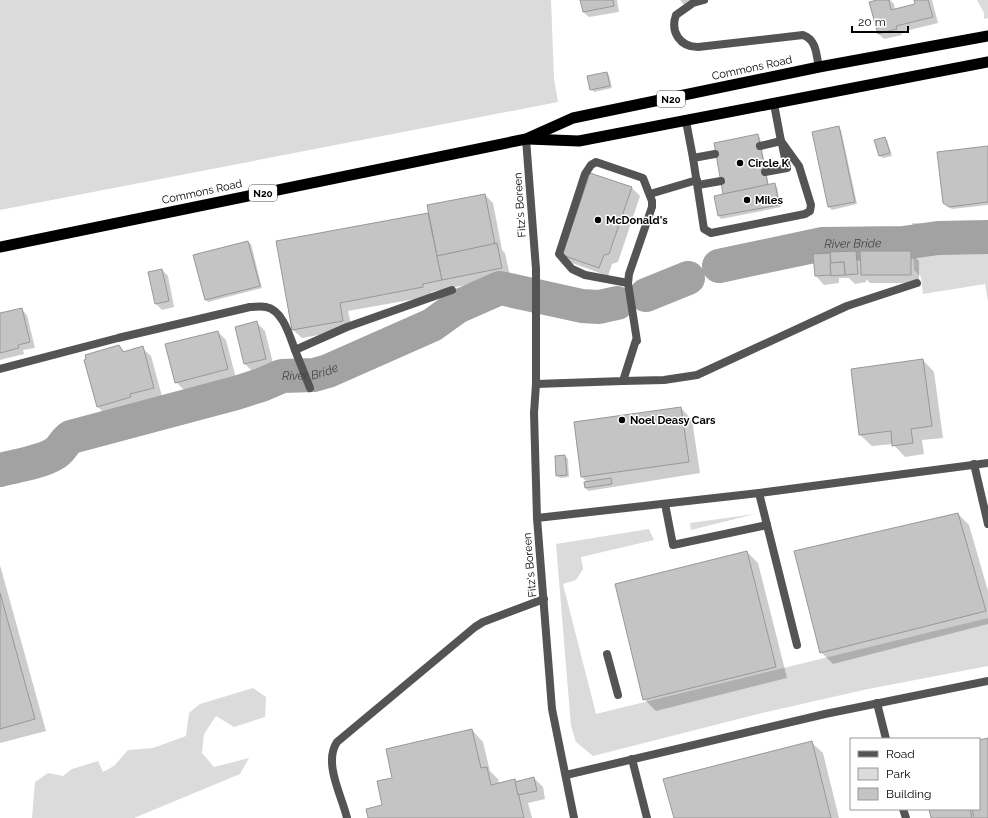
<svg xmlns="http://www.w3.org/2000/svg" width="988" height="818" font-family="Raleway,sans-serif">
	<rect width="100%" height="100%" fill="#fff"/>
	<!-- green -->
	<g fill="#dbdbdb">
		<path d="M 0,0 L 551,0 L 554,79 L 558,102 L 0,210 Z"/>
		<path d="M 977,0 L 988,0 L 988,18 L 984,19 L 984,13 Z"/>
		<path d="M 912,223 L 988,223 L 988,302 L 985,284 L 923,294 L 921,277 L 914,270 Z"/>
		<path d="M 755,514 L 691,530 L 690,523 Z"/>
		<path d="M 649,529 L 654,540 L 581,557 L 583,569 L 576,580 L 563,584 L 596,714 L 988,618 L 988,666 L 868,689 L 762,713 L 593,756 L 576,742 L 571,726 L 556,544 Z"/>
		<path d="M 253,688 L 266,697 L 265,717 L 234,727 L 216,716 L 204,734 L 202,753 L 214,767 L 249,758 L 240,774 L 134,818 L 32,818 L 35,782 L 48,773 L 63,776 L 72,769 L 98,761 L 103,772 L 114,766 L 128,750 L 153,748 L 186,736 L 189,713 L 200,704 Z"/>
	</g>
	<!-- shadow -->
	<g fill="#0003">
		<path d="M 581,0 L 617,0 L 619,12 L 589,17 L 583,12 Z"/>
		<path d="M 680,0 L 694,0 L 684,5 Z"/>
		<path d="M 881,0 L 890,0 L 894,4 L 895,10 L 916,5 L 915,0 L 932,0 L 938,23 L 901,32 L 902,35 L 884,39 L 879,34 Z"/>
		<path d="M 607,73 L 609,75 L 612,88 L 594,92 L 591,89 Z"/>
		<path d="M 838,127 L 841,130 L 857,204 L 832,210 L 829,207 L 813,132 Z"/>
		<path d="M 758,135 L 760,138 L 769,186 L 775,185 L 777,187 L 781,207 L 721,219 L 719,216 L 715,196 L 724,194 L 715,144 Z"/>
		<path d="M 885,138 L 887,140 L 892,156 L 883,158 L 880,156 L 876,140 Z"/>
		<path d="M 988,147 L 988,205 L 952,209 L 947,205 Z"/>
		<path d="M 632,188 L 640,196 L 618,262 L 612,264 L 608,276 L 572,263 L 563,255 Z"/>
		<path d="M 485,195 L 493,203 L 502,250 L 505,253 L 510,276 L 431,292 L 432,296 L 348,311 L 352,329 L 302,338 L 293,330 L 277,242 L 429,213 Z"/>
		<path d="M 248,242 L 251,244 L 262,288 L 208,302 L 206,300 Z"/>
		<path d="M 856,252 L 861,258 L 910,252 L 919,261 L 919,283 L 870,283 L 866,279 L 866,282 L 855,284 L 849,278 L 839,278 L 839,283 L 824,285 L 816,276 L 814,255 Z"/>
		<path d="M 162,270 L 168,276 L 174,307 L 162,310 L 156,304 L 149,273 Z"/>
		<path d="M 21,309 L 27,315 L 35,348 L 23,350 L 24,354 L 0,360 L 0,314 Z"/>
		<path d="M 256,322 L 265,331 L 274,367 L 254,373 L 245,364 L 236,328 Z"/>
		<path d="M 218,332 L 226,340 L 236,378 L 185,391 L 176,382 Z"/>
		<path d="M 119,346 L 125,352 L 142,348 L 151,356 L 162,396 L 138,403 L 139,406 L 106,415 L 97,406 Z"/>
		<path d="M 923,360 L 934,372 L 943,438 L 922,440 L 924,454 L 905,457 L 893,444 L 872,446 L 860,435 L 852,370 Z"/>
		<path d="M 681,408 L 692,420 L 700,473 L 588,491 L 586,488 L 585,483 L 588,483 L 582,477 Z"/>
		<path d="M 565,456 L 568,459 L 569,477 L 560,478 L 557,475 Z"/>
		<path d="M 958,514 L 969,525 L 988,591 L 988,624 L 833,664 L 821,652 Z"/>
		<path d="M 747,552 L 758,563 L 787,678 L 656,711 L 644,699 Z"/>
		<path d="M 0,565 L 46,731 L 0,743 Z"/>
		<path d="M 472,730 L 483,742 L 490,771 L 498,779 L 499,784 L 534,778 L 543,787 L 545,799 L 528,803 L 532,818 L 369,818 L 383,806 L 394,778 Z"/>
		<path d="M 988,739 L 988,818 L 932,818 L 930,809 L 979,809 L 979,741 Z"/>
		<path d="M 811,742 L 823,753 L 839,818 L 674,818 Z"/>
	</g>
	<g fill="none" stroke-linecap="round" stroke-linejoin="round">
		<!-- river -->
		<g stroke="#a2a2a2" stroke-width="34">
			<path id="s1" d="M 719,266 L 823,244 L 903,243 L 938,238 L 988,237"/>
			<path d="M 646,295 L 688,278"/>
			<path id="s2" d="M 0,470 C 16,466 41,462 54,454 C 62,450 63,442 71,437 L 236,393 L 261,385 L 282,376 L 314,375 L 328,371 L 432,325 L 457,307 L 500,288 L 582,306 L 599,307 L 617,303"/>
		</g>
	</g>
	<!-- building -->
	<g fill="#c4c4c4" stroke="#989898">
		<path d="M 580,0 L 613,0 L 614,6 L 583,12 Z"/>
		<path d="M 877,0 L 889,0 L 891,10 L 915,4 L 914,0 L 928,0 L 933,17 L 896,26 L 897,29 L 878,34 L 869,2 Z"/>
		<path d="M 607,72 L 610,86 L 590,90 L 587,76 Z"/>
		<path d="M 839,126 L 855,202 L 828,207 L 812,132 Z"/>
		<path d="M 758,134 L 768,185 L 723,194 L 714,143 Z"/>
		<path d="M 885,137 L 890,153 L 879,156 L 874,140 Z"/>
		<path d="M 988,146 L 988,202 L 949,207 L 943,203 L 937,152 Z"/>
		<path d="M 590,173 L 632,187 L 609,254 L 604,255 L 599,268 L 562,255 Z"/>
		<path d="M 775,183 L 779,205 L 718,216 L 714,196 Z"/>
		<path d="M 485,194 L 495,244 L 437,256 L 427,205 Z"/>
		<path d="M 428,213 L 442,280 L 423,284 L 423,287 L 340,303 L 343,321 L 292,330 L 276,241 Z"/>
		<path d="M 248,241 L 260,286 L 205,300 L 193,255 Z"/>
		<path d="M 497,243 L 502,268 L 442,280 L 437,256 Z"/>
		<path d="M 856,251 L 858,274 L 845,275 L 844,262 L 831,263 L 830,252 Z"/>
		<path d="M 860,251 L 911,251 L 911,275 L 861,275 Z"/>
		<path d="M 830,253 L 831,275 L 815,276 L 813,254 Z"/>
		<path d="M 844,262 L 845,275 L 831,276 L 830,263 Z"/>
		<path d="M 162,269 L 169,301 L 155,304 L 148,272 Z"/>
		<path d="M 22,308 L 30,342 L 18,345 L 19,348 L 0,353 L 0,313 Z"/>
		<path d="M 257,321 L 266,359 L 244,364 L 235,327 Z"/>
		<path d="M 218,331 L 228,369 L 175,383 L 165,344 Z"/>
		<path d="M 119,345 L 123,352 L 143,346 L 154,388 L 130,394 L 131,397 L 97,407 L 84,360 L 86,359 L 85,355 Z"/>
		<path d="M 923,359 L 932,426 L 911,429 L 913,443 L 892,446 L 891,431 L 859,435 L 851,369 Z"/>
		<path d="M 681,407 L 689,462 L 581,477 L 574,422 Z"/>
		<path d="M 565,455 L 567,475 L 556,476 L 555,456 Z"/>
		<path d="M 611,478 L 612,484 L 585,488 L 584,482 Z"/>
		<path d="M 958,513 L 986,611 L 820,653 L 794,551 Z"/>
		<path d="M 747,551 L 776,667 L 643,700 L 615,584 Z"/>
		<path d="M 0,593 L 35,719 L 0,729 Z"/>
		<path d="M 472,729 L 481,768 L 487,767 L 491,785 L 515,779 L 524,818 L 368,818 L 366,809 L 382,805 L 377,781 L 392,778 L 386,749 Z"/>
		<path d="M 988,738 L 988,818 L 974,818 L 972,809 L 979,809 L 979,740 Z"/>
		<path d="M 812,741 L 831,818 L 674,818 L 663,779 Z"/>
		<path d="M 534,777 L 537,791 L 518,795 L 515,782 Z"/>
		<path d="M 929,809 L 970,809 L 972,818 L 931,818 Z"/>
	</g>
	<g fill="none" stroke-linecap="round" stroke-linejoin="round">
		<!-- service -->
		<g stroke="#545454" stroke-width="8">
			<path d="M 686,121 L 693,158"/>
			<path d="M 760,146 L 781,141 L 774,104"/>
			<path d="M 715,154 L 693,158 L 704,229 L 711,233 L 805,214 L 810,211 L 811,205 L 799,166 L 781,141"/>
			<path d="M 765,172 L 787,168 L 782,144"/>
			<path d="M 698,185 L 721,181"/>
			<path d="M 650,194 L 697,180"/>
			<path d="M 0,369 L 118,338 L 250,307 C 255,307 261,306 266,307 C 283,310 290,337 295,350"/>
			<path d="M 623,381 L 664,380 L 697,375 L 847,306 L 917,283"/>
			<path d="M 536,384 L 623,381 L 636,340 L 637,341 L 628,283 L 629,274 L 652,207 L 652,201 L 643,178 L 596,162 L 591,165 L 585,174 L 559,254 L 572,269 L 585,275 L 628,283"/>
			<path d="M 310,388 L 295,350 L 347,327 L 452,290"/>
			<path d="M 974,464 L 988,524"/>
			<path d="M 759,493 L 797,645"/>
			<path d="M 665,504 L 673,545 L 767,525"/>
			<path d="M 537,518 L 759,493 L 988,463"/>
			<path d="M 607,654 L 618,695"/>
			<path d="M 877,703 L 886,739"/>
			<path d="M 632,759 L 647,818"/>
			<path d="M 566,775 L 825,714 L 988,681"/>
			<path d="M 903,809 L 906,818"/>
			<path d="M 347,818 C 342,796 323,763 337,742 L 475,627 L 483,622 L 544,599"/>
		</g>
		<!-- minor -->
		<path stroke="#545454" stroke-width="8" d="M 704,0 L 693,3 L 676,15 C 670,32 680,47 698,47 L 803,35 C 817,40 816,55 819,67"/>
		<!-- tertiary -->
		<path stroke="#545454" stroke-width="8" d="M 526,139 L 536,269 L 536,384 L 534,413 L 537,518 L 552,709 L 574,818"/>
		<!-- trunk -->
		<g stroke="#000" stroke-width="11">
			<path d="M 528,139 L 579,141 L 988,62"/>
			<path d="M 0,247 L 526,139 L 573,118 L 819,67 L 988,36"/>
		</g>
	</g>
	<!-- markers -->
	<g fill="#000" stroke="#fff" stroke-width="1.5">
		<circle cx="740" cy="163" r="4"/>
		<circle cx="747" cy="200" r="4"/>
		<circle cx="598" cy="220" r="4"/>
		<circle cx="622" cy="420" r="4"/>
	</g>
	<g text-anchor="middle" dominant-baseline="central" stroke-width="3" stroke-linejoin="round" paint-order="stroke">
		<!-- shield labels -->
		<g fill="#fff" stroke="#4c4c4c" stroke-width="1">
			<rect x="657" y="91" width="28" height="16" rx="3"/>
			<rect x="249" y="185" width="28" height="16" rx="3"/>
		</g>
		<g font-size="10" font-weight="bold" fill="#000">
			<text x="671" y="99">N20</text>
			<text x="263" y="193">N20</text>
		</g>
		<!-- street labels -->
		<g font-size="11" fill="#000" stroke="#fff">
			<text transform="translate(752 68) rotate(-12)">Commons Road</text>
			<text transform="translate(202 192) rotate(-12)">Commons Road</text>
			<text transform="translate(520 205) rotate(-94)">Fitz's Boreen</text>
			<text transform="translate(530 565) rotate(-95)">Fitz's Boreen</text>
		</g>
		<!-- poi labels -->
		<g font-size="11" font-weight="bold" fill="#000" stroke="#fff" text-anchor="start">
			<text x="748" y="163">Circle K</text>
			<text x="755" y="200">Miles</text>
			<text x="606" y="220">McDonald's</text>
			<text x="630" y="420">Noel Deasy Cars</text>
		</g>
		<!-- water labels -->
		<g font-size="12" font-style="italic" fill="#434343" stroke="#fff">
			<text stroke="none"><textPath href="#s1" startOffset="136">River Bride</textPath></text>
			<text stroke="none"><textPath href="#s2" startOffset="329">River Bride</textPath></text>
		</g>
	</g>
	<!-- legend -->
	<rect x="850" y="738" width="130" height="72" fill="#ffffff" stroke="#999999"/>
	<rect x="858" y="751" width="20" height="6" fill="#545454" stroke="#999999"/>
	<text x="886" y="758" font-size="12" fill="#000000">Road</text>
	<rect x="858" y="768" width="20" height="12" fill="#dbdbdb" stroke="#999999"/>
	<text x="886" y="778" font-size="12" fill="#000000">Park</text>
	<rect x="858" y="788" width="20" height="12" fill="#c4c4c4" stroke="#999999"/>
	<text x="886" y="798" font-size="12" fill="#000000">Building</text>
	<!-- scale -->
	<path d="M852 26v6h56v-6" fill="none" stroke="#000000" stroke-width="2"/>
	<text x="858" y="26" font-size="12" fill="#000000" stroke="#ffffff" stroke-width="3" paint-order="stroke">20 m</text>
</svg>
